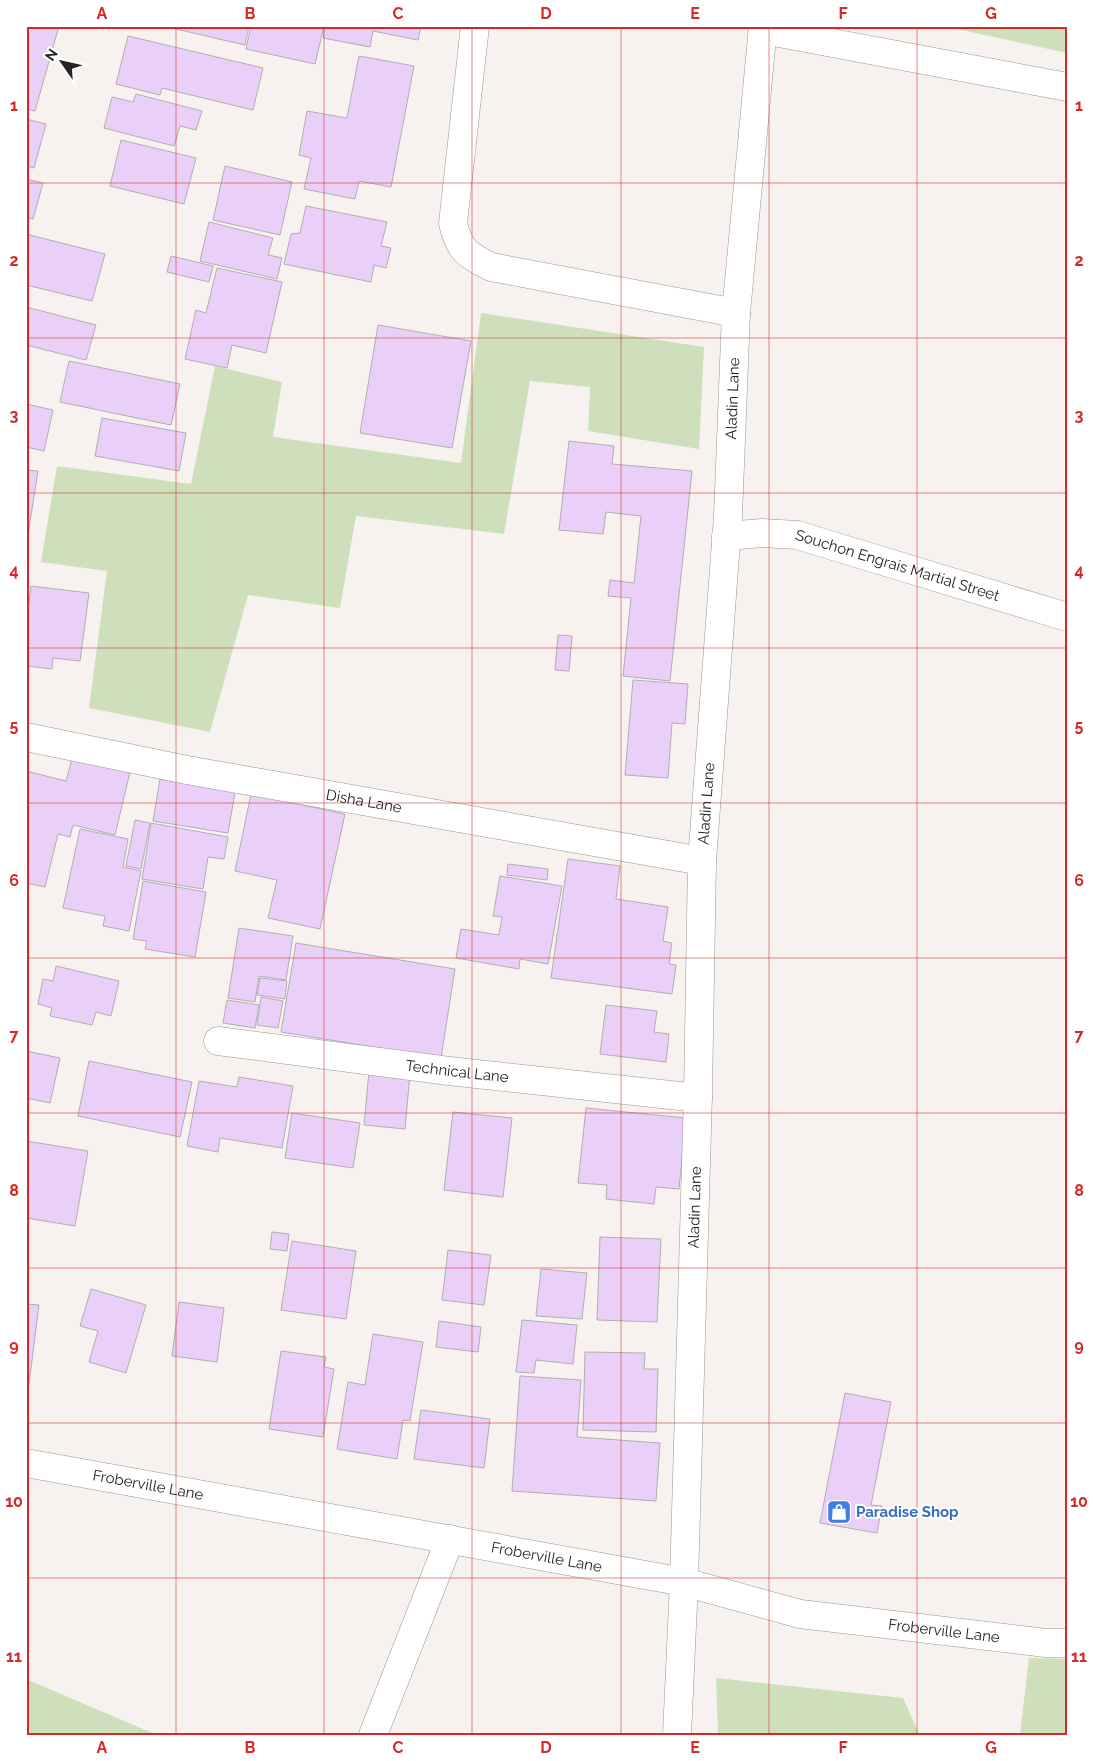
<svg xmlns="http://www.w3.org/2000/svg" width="1093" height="1761" font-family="Raleway,sans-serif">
	<rect width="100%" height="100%" fill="#f7f2ef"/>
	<!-- green -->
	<g fill="#cde0bb">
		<path d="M 944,26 L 1067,26 L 1067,53 Z"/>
		<path d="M 481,313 L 704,347 L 699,449 L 588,431 L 590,387 L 530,381 L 504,534 L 356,516 L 340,608 L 248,595 L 210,732 L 89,708 L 107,571 L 41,562 L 57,466 L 191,484 L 215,366 L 282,382 L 273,437 L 461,463 Z"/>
		<path d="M 1029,1658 L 1067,1659 L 1067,1735 L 1020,1735 Z"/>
		<path d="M 716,1678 L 903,1698 L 920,1735 L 718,1735 Z"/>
		<path d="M 26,1679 L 157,1735 L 26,1735 Z"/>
	</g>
	<!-- building -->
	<g fill="#ead0f9" stroke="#b0aeb2">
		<path d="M 26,26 L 59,26 L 35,111 L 26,109 Z"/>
		<path d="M 163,26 L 249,26 L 245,45 Z"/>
		<path d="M 251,26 L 324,26 L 315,64 L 246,49 Z"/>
		<path d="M 325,26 L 421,26 L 418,40 L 373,31 L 370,47 L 323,38 Z"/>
		<path d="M 128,36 L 263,68 L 253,110 L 162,88 L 160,95 L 116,84 Z"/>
		<path d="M 359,56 L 414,66 L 391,187 L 359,181 L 355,199 L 304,189 L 311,158 L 299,155 L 307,111 L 347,118 Z"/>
		<path d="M 136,94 L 202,111 L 196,130 L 180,126 L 174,146 L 104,128 L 112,97 L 133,102 Z"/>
		<path d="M 26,119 L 46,124 L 34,168 L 26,166 Z"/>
		<path d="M 121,140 L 196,158 L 184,204 L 110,186 Z"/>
		<path d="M 225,166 L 292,182 L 280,235 L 213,220 Z"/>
		<path d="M 26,179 L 43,183 L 33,219 L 26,217 Z"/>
		<path d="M 306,206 L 387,222 L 381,246 L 391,248 L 386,268 L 374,265 L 371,282 L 284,264 L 291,234 L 300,233 Z"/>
		<path d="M 209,222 L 273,238 L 268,255 L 282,258 L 277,279 L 200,261 Z"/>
		<path d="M 26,234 L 105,254 L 92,301 L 26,285 Z"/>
		<path d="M 171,256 L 213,266 L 209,282 L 167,272 Z"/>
		<path d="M 217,268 L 282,282 L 266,353 L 232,345 L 227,368 L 185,359 L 196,310 L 206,313 Z"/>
		<path d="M 26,307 L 96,325 L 86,360 L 26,345 Z"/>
		<path d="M 378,325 L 471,341 L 452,448 L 360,433 Z"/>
		<path d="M 69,361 L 180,384 L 171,425 L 60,402 Z"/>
		<path d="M 26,404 L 53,410 L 44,451 L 26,447 Z"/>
		<path d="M 102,418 L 186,433 L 179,471 L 95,456 Z"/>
		<path d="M 569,441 L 614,446 L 612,464 L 692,471 L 670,681 L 623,676 L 631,598 L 608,596 L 610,580 L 634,583 L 641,516 L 606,512 L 603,534 L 559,530 Z"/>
		<path d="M 26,470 L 38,471 L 27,541 L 26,541 Z"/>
		<path d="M 31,586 L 89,593 L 80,661 L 53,658 L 52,669 L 28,666 L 26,628 Z"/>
		<path d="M 558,635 L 572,636 L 569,671 L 555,670 Z"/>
		<path d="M 633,680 L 688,684 L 685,724 L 672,723 L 668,778 L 625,775 Z"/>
		<path d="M 72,759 L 130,772 L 115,835 L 73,825 L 70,837 L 58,834 L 45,887 L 26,883 L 26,771 L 66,781 Z"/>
		<path d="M 160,779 L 235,792 L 228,833 L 153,821 Z"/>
		<path d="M 251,794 L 345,814 L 320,929 L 268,918 L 277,880 L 235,871 Z"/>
		<path d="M 135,820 L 150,823 L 141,869 L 126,866 Z"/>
		<path d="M 151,823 L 228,837 L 224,859 L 208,857 L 203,889 L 142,879 Z"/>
		<path d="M 80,829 L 128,839 L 123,867 L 141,871 L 129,931 L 103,926 L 105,916 L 63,908 Z"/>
		<path d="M 568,859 L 620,866 L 616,899 L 668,907 L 663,941 L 672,943 L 669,964 L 676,965 L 672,994 L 551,978 Z"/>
		<path d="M 508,864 L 548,869 L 547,880 L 507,875 Z"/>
		<path d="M 500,876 L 562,886 L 548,964 L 520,959 L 519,969 L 456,958 L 461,929 L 499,935 L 502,917 L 493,916 Z"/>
		<path d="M 143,881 L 206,892 L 195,957 L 145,949 L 147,941 L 133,939 Z"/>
		<path d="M 239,928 L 293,936 L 286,980 L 259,976 L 255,1002 L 228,998 Z"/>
		<path d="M 296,943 L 455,969 L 441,1058 L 281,1032 Z"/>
		<path d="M 56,966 L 119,981 L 111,1016 L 96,1012 L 92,1025 L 50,1016 L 52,1008 L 38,1004 L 43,979 L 53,981 Z"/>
		<path d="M 260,978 L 287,981 L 285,999 L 257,995 Z"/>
		<path d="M 261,997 L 283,1001 L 278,1028 L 257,1025 Z"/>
		<path d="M 227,1000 L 259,1005 L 255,1028 L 223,1023 Z"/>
		<path d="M 606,1005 L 657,1011 L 654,1032 L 669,1034 L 666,1062 L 600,1054 Z"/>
		<path d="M 26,1051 L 60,1058 L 50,1103 L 26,1098 Z"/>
		<path d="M 89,1061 L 192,1082 L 180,1137 L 78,1116 Z"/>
		<path d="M 369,1071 L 410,1074 L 405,1129 L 364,1125 Z"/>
		<path d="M 239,1077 L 293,1086 L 282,1148 L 220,1138 L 218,1152 L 187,1146 L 199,1081 L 237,1087 Z"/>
		<path d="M 586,1108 L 686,1118 L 679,1189 L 656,1187 L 654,1204 L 606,1199 L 607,1185 L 578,1183 Z"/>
		<path d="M 453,1112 L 512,1118 L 503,1197 L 444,1190 Z"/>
		<path d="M 292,1113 L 360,1123 L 353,1168 L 285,1158 Z"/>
		<path d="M 26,1141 L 88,1151 L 75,1226 L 26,1218 Z"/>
		<path d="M 272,1232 L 289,1234 L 287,1251 L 270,1249 Z"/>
		<path d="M 600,1237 L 661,1239 L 657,1322 L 597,1320 Z"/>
		<path d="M 292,1241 L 356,1251 L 346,1319 L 281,1310 Z"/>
		<path d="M 448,1250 L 491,1255 L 484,1305 L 442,1300 Z"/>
		<path d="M 541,1269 L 587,1273 L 582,1319 L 536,1316 Z"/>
		<path d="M 91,1289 L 146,1305 L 126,1373 L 89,1362 L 98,1331 L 80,1326 Z"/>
		<path d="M 179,1302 L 224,1308 L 217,1362 L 172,1356 Z"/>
		<path d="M 26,1304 L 39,1305 L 29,1384 L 26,1384 Z"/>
		<path d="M 522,1320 L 577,1325 L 573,1364 L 536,1360 L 534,1373 L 516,1372 Z"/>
		<path d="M 439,1321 L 481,1327 L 478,1352 L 436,1347 Z"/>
		<path d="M 373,1334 L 423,1342 L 410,1421 L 403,1420 L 397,1459 L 337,1449 L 348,1382 L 365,1385 Z"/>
		<path d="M 281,1351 L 326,1357 L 324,1367 L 334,1369 L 323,1437 L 269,1429 Z"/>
		<path d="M 585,1352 L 645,1353 L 644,1369 L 658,1369 L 656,1432 L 583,1430 Z"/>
		<path d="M 520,1376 L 581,1380 L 577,1437 L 660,1443 L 656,1501 L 512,1491 Z"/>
		<path d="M 845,1393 L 891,1402 L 871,1505 L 882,1506 L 877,1533 L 820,1523 Z"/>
		<path d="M 421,1410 L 490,1419 L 484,1468 L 414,1459 Z"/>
	</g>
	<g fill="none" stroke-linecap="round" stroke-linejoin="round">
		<defs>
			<g id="street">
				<path d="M 475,26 L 453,223 C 459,250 467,255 491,267 L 736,313"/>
				<path d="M 763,30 L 1067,87"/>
				<path id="s1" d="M 726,536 L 762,533 L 797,535 L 1067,617"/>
				<path id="s2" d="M 26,737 L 187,770 L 702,861"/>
				<path id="s3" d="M 218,1041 L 449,1071 L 698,1098"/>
				<path id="s4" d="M 26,1463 L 684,1582 L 800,1614 L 1046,1643 L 1067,1643"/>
				<path d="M 373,1735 L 450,1539"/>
				<path id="s5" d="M 677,1735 L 684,1582 L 698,1094 L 702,861 L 728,516 L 736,313 L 763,26"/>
			</g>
		</defs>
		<!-- street casing -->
		<use href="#street" stroke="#999593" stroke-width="29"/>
		<!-- street -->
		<use href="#street" stroke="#fff" stroke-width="28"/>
	</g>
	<!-- grid -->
	<path fill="none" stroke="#d62828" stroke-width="1" stroke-opacity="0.55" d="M 176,26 L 176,1735M 324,26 L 324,1735M 472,26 L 472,1735M 621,26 L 621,1735M 769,26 L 769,1735M 917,26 L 917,1735M 26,183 L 1067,183M 26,338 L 1067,338M 26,493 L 1067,493M 26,648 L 1067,648M 26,803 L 1067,803M 26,958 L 1067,958M 26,1113 L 1067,1113M 26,1268 L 1067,1268M 26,1423 L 1067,1423M 26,1578 L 1067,1578"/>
	<!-- icons -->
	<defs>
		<symbol id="shop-square" viewBox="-11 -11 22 22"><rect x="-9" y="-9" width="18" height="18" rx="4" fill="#3f7fe0" stroke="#fff"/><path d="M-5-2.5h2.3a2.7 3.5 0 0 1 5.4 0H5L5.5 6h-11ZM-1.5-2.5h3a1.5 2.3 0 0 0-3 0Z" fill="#fff"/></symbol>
	</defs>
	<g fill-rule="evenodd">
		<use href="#shop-square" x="825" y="1498" width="28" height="28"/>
	</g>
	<g text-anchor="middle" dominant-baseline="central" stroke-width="4" stroke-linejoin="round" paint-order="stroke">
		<!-- street labels -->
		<g font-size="15" fill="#252423" stroke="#fff">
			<text stroke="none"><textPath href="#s5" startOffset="1338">Aladin Lane</textPath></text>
			<text stroke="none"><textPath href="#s1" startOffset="176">Souchon Engrais Martial Street</textPath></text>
			<text stroke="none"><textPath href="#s2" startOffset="344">Disha Lane</textPath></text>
			<text stroke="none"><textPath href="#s5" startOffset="932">Aladin Lane</textPath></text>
			<text stroke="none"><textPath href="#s3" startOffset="241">Technical Lane</textPath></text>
			<text stroke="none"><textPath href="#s5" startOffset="528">Aladin Lane</textPath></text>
			<text stroke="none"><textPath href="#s4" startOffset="124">Froberville Lane</textPath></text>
			<text stroke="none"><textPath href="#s4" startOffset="529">Froberville Lane</textPath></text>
			<text stroke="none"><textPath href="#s4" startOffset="934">Froberville Lane</textPath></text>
		</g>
		<!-- shop labels -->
		<g font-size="15" font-weight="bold" fill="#366cbe" stroke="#fff" text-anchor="start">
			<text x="856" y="1512">Paradise Shop</text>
		</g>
	</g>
	<!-- border -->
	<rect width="1093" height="1761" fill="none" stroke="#ffffff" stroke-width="55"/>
	<!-- north arrow -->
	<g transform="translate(62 62) rotate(304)" stroke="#ffffff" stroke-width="4" paint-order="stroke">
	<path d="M0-4L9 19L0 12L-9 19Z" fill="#252423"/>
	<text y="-8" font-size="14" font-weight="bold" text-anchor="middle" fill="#252423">N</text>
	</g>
	<rect x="28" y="28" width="1038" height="1706" fill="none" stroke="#d62828" stroke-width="2"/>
	<g font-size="16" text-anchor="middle" font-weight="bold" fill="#d62828">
		<text x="102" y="19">A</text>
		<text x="250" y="19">B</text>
		<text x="398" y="19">C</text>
		<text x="546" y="19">D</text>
		<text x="695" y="19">E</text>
		<text x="843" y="19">F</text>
		<text x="991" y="19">G</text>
		<text x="14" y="111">1</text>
		<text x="1079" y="111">1</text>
		<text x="14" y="266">2</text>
		<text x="1079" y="266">2</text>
		<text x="14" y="421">3</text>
		<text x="1079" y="421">3</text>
		<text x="14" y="576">4</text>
		<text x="1079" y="576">4</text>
		<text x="14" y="731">5</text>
		<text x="1079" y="731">5</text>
		<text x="14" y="886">6</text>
		<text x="1079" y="886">6</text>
		<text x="14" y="1041">7</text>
		<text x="1079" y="1041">7</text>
		<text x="14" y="1196">8</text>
		<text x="1079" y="1196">8</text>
		<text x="14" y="1351">9</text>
		<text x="1079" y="1351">9</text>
		<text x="14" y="1507">10</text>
		<text x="1079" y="1507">10</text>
		<text x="14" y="1662">11</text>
		<text x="1079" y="1662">11</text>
		<text x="102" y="1753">A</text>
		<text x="250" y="1753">B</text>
		<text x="398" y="1753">C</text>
		<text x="546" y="1753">D</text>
		<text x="695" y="1753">E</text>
		<text x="843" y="1753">F</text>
		<text x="991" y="1753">G</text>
	</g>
</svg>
